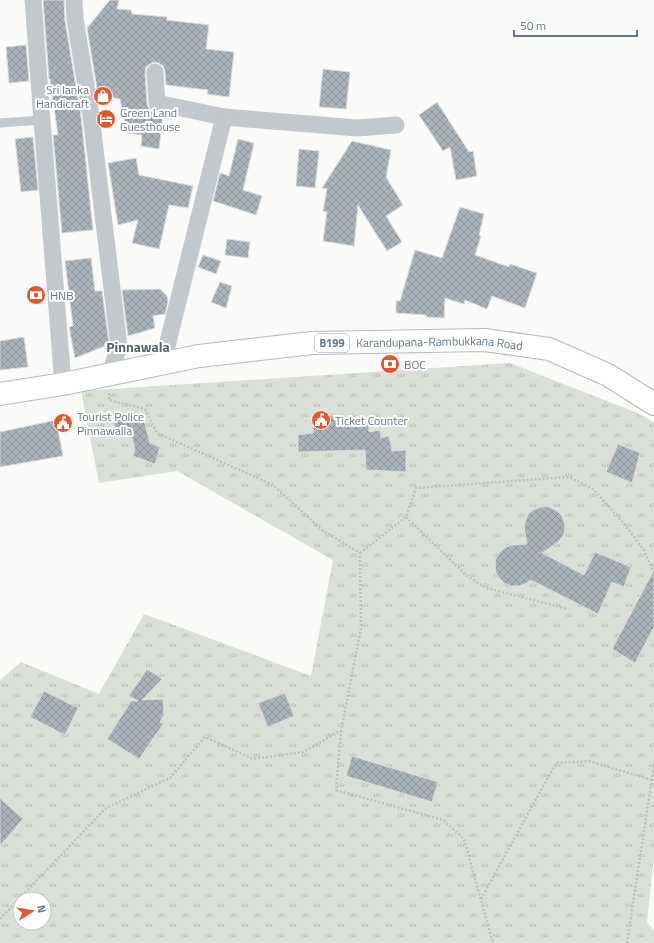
<svg xmlns="http://www.w3.org/2000/svg" width="654" height="943" font-family="'Titillium Web',sans-serif">
	<defs>
		<pattern id="park-tufts" width="24" height="20" patternUnits="userSpaceOnUse"><rect width="24" height="20" fill="#dadfd7"/><path d="M3 7l-1-3M5 7V3M7 7l1-3M15 17l-1-3M17 17v-4M19 17l1-3" fill="none" stroke="#b4b9b4"/></pattern>
		<pattern id="building-cross-hatch" width="8" height="8" patternUnits="userSpaceOnUse"><rect width="8" height="8" fill="#aab3b9"/><path d="M0 0l8 8M0 8l8-8" fill="none" stroke="#8e969c"/></pattern>
	</defs>
	<rect width="100%" height="100%" fill="#fafaf8"/>
	<!-- park -->
	<path fill="url(#park-tufts)" fill-rule="evenodd" d="M 510,363 L 635,412 L 654,422 L 654,857 L 647,922 L 654,931 L 654,943 L 0,943 L 0,680 L 21,662 L 99,694 L 144,614 L 311,676 L 333,560 L 177,471 L 99,483 L 81,391 ZM 20,899 L 44,899 L 44,923 L 20,923 Z"/>
	<!-- building -->
	<g fill="url(#building-cross-hatch)" stroke="#dcdcda">
		<path d="M 43,0 L 64,0 L 65,21 L 81,117 L 93,230 L 62,233 L 53,135 L 58,135 L 50,79 L 49,79 Z"/>
		<path d="M 110,0 L 119,0 L 117,9 L 131,10 L 132,14 L 167,17 L 167,20 L 209,25 L 206,49 L 234,52 L 229,97 L 207,94 L 208,90 L 166,85 L 165,71 L 163,66 L 159,63 L 154,62 L 150,64 L 146,67 L 145,73 L 147,104 L 149,109 L 153,113 L 163,114 L 159,149 L 141,146 L 142,135 L 127,133 L 120,99 L 111,97 L 111,94 L 98,95 L 87,28 Z"/>
		<path d="M 26,45 L 29,81 L 9,83 L 6,47 Z"/>
		<path d="M 323,69 L 350,72 L 346,109 L 319,107 Z"/>
		<path d="M 437,102 L 469,152 L 473,151 L 477,176 L 456,180 L 450,147 L 443,151 L 419,115 Z"/>
		<path d="M 33,137 L 38,190 L 21,192 L 15,139 Z"/>
		<path d="M 238,139 L 254,143 L 243,190 L 262,196 L 256,215 L 213,201 L 220,173 L 229,176 Z"/>
		<path d="M 352,141 L 391,150 L 386,177 L 403,205 L 386,216 L 402,242 L 387,251 L 358,205 L 354,246 L 323,241 L 327,212 L 323,211 L 327,189 L 322,188 Z"/>
		<path d="M 299,149 L 319,151 L 315,188 L 296,186 Z"/>
		<path d="M 136,158 L 139,175 L 193,186 L 188,208 L 169,205 L 159,249 L 132,243 L 138,220 L 118,225 L 108,163 Z"/>
		<path d="M 460,207 L 484,214 L 479,235 L 481,236 L 475,255 L 509,267 L 510,264 L 537,273 L 525,308 L 492,296 L 487,309 L 465,300 L 464,304 L 445,298 L 444,318 L 427,317 L 426,315 L 396,313 L 396,301 L 400,301 L 415,250 L 442,258 Z"/>
		<path d="M 227,239 L 250,242 L 248,258 L 225,255 Z"/>
		<path d="M 203,255 L 221,261 L 216,274 L 198,267 Z"/>
		<path d="M 91,258 L 95,291 L 102,291 L 109,343 L 104,344 L 105,346 L 75,358 L 69,327 L 73,326 L 65,261 Z"/>
		<path d="M 220,282 L 232,286 L 226,308 L 211,302 Z"/>
		<path d="M 160,289 L 167,296 L 168,302 L 165,314 L 153,316 L 155,328 L 128,336 L 122,290 Z"/>
		<path d="M 24,337 L 28,367 L 0,370 L 0,341 Z"/>
		<path d="M 345,414 L 346,424 L 369,423 L 369,432 L 380,430 L 381,438 L 389,436 L 392,451 L 406,450 L 406,472 L 366,470 L 365,450 L 298,452 L 298,435 L 313,433 L 314,418 Z"/>
		<path d="M 143,416 L 150,443 L 160,447 L 155,464 L 133,456 L 135,449 L 131,434 L 116,435 L 113,420 Z"/>
		<path d="M 56,420 L 63,456 L 0,467 L 0,432 Z"/>
		<path d="M 618,444 L 640,453 L 632,483 L 606,472 Z"/>
		<path d="M 545,506 L 551,508 L 557,511 L 562,516 L 564,522 L 565,529 L 563,536 L 559,541 L 542,553 L 584,575 L 595,552 L 631,567 L 624,587 L 612,582 L 598,614 L 531,580 L 525,584 L 518,586 L 511,586 L 504,583 L 499,578 L 496,572 L 495,565 L 496,558 L 500,552 L 506,547 L 512,545 L 527,544 L 524,527 L 528,514 L 533,510 Z"/>
		<path d="M 654,570 L 654,627 L 635,663 L 612,649 Z"/>
		<path d="M 147,669 L 162,679 L 142,700 L 163,699 L 164,714 L 160,722 L 164,723 L 139,759 L 107,739 L 131,701 L 138,701 L 129,696 Z"/>
		<path d="M 44,691 L 78,708 L 65,735 L 30,717 Z"/>
		<path d="M 285,693 L 294,716 L 268,727 L 258,703 Z"/>
		<path d="M 352,756 L 438,782 L 432,802 L 346,776 Z"/>
		<path d="M 0,798 L 23,819 L 0,846 Z"/>
	</g>
	<g fill="none" stroke-linecap="round" stroke-linejoin="round">
		<defs>
			<g id="primary">
				<path id="s1" d="M 0,394 L 63,384 L 199,356 L 312,343 L 485,340 L 549,349 L 608,375 L 654,404"/>
			</g>
		</defs>
		<!-- primary casing -->
		<use href="#primary" stroke="#b5babe" stroke-width="24"/>
		<!-- path -->
		<g stroke="#bbbfc2" stroke-width="2.5" stroke-dasharray="2 2" stroke-linecap="butt">
			<path d="M 109,393 L 109,400 L 145,409 L 157,433 L 273,485 L 322,530 L 360,553 L 361,628 L 341,731 L 336,790 L 443,820 L 464,839 L 493,943"/>
			<path d="M 406,517 L 466,575 L 486,588 L 568,609"/>
			<path d="M 360,553 L 406,517 L 416,488 L 569,477 L 593,489 L 622,521 L 644,550 L 654,573"/>
			<path d="M 481,899 L 556,763 L 589,761 L 652,780"/>
			<path d="M 0,919 L 106,808 L 170,778 L 205,737 L 253,759 L 303,752 L 340,731"/>
			<path d="M 627,943 L 654,765"/>
		</g>
		<!-- service -->
		<path stroke="#c3c8cc" stroke-width="9" d="M 0,123 L 42,120"/>
		<!-- minor -->
		<g stroke="#c3c8cc" stroke-width="17">
			<path d="M 33,0 L 42,120 L 63,384"/>
			<path d="M 74,0 L 75,19 L 91,116 L 119,346 L 110,374"/>
			<path d="M 155,72 L 157,103 L 224,117 L 357,128 L 396,125"/>
			<path d="M 157,365 L 166,350 L 224,117"/>
		</g>
		<!-- primary -->
		<use href="#primary" stroke="#fff" stroke-width="22"/>
	</g>
	<!-- icons -->
	<defs>
		<symbol id="shop-disc" viewBox="-11 -11 22 22"><circle r="9.5" fill="#e4572e" stroke="#fff"/><path d="M-5-2.5h2.3a2.7 3.5 0 0 1 5.4 0H5L5.5 6h-11ZM-1.5-2.5h3a1.5 2.3 0 0 0-3 0Z" fill="#fff"/></symbol>
		<symbol id="hotel-disc" viewBox="-11 -11 22 22"><circle r="9.5" fill="#e4572e" stroke="#fff"/><path d="M-6-4.5h1.5V1H6V5H4.5V3h-9V5H-6ZM-4 0a1.8 1.8 0 1 1 3.6 0ZM.5 0V-2.5h3Q6-2.5 6 0Z" fill="#fff"/></symbol>
		<symbol id="bank-disc" viewBox="-11 -11 22 22"><circle r="9.5" fill="#e4572e" stroke="#fff"/><path d="M-6-4H6V4H-6ZM0-2.3a2.3 2.3 0 1 0 0 4.6a2.3 2.3 0 1 0 0-4.6Z" fill="#fff"/></symbol>
		<symbol id="civic-disc" viewBox="-11 -11 22 22"><circle r="9.5" fill="#e4572e" stroke="#fff"/><path d="M-.6-6.5H3V-4.5H.6V-3L4-1V1h2V6H-6V1h2V-1L-.6-3ZM-1.2 2.5V6h2.4V2.5Z" fill="#fff"/></symbol>
	</defs>
	<g fill-rule="evenodd">
		<use href="#shop-disc" x="92" y="85" width="22" height="22"/>
		<use href="#hotel-disc" x="95" y="108" width="22" height="22"/>
		<use href="#bank-disc" x="25" y="284" width="22" height="22"/>
		<use href="#bank-disc" x="379" y="353" width="22" height="22"/>
		<use href="#civic-disc" x="310" y="409" width="22" height="22"/>
		<use href="#civic-disc" x="52" y="412" width="22" height="22"/>
	</g>
	<g text-anchor="middle" dominant-baseline="central" stroke-width="4" stroke-linejoin="round" paint-order="stroke">
		<!-- shield labels -->
		<rect fill="#fff" stroke="#939fa8" stroke-width="1" x="315" y="334" width="34" height="18" rx="3"/>
		<g font-size="11" font-weight="bold" fill="#657683">
			<text x="332" y="343">B199</text>
		</g>
		<!-- poi labels -->
		<g font-size="12" fill="#657683" stroke="#fff" text-anchor="start">
			<text x="89" y="89" text-anchor="end">Sri lanka<tspan x="89" dy="14">Handicraft</tspan></text>
			<text x="120" y="112">Green Land<tspan x="120" dy="14">Guesthouse</tspan></text>
			<text x="50" y="295">HNB</text>
			<text x="404" y="364">BOC</text>
			<text x="77" y="416">Tourist Police<tspan x="77" dy="14">Pinnawalla</tspan></text>
			<text x="335" y="420">Ticket Counter</text>
		</g>
		<!-- street labels -->
		<g font-size="12" fill="#657683" stroke="#fff">
			<text stroke="none"><textPath href="#s1" startOffset="444">Karandupana-Rambukkana Road</textPath></text>
		</g>
		<!-- quarter labels -->
		<g font-size="14" font-weight="bold" fill="#57646e" stroke="#fff">
			<text x="138" y="346">Pinnawala</text>
		</g>
	</g>
	<!-- north arrow -->
	<g transform="translate(32 911) rotate(78)"><circle r="19" fill="#ffffff" stroke="#c1c8cd"/>
	<path d="M0-3L7 15L0 10L-7 15Z" fill="#e4572e"/>
	<text y="-6" font-size="11" font-weight="bold" text-anchor="middle" fill="#657683">N</text>
	</g>
	<!-- scale -->
	<path d="M514 30v6h123v-6" fill="none" stroke="#657683" stroke-width="2"/>
	<text x="520" y="30" font-size="12" fill="#657683" stroke="#ffffff" stroke-width="3" paint-order="stroke">50 m</text>
</svg>
